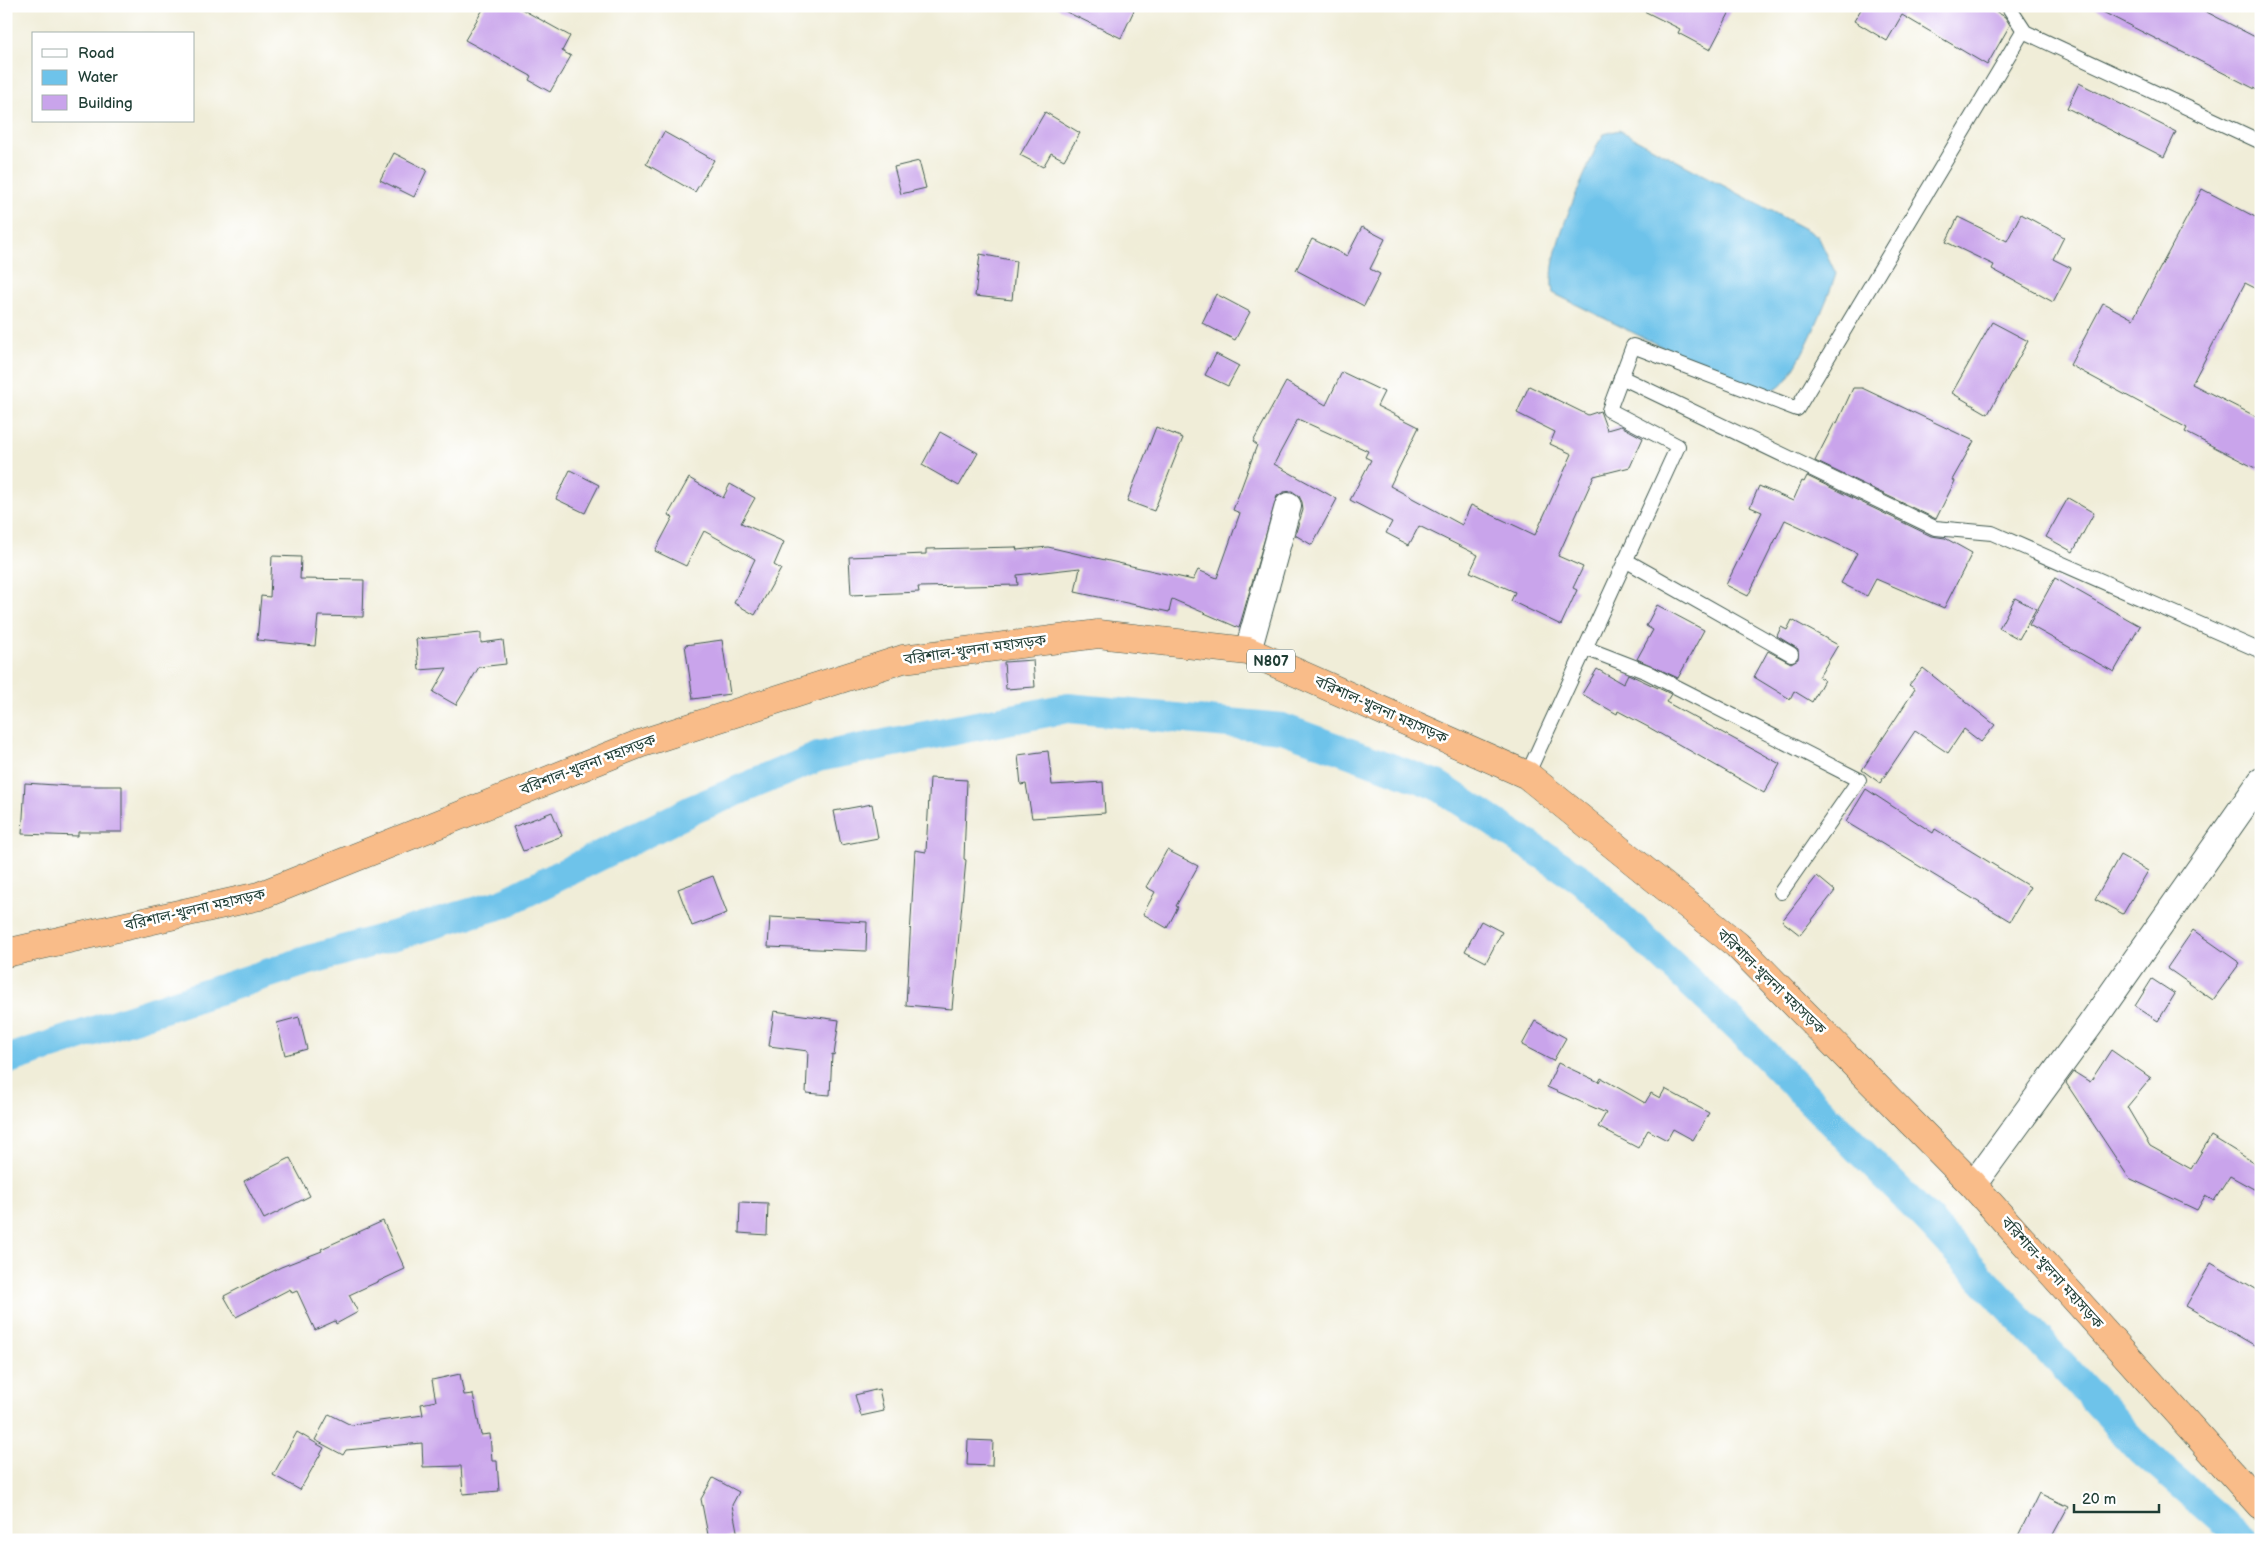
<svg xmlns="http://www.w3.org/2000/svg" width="2267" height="1546" font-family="'Balsamiq Sans','Noto Sans Bengali',sans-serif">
	<rect width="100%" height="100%" fill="#fff"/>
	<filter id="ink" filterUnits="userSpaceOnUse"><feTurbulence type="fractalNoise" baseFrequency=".02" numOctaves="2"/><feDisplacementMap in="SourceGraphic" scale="10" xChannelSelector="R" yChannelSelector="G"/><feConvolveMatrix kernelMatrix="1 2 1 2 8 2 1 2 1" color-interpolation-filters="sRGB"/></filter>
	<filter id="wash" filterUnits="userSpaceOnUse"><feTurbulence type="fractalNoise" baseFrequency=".0096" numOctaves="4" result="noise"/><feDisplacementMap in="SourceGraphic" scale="20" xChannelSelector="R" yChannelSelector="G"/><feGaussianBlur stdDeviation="1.12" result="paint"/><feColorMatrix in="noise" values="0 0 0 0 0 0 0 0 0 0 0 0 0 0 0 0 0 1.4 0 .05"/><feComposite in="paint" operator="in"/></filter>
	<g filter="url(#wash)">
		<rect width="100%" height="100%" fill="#f0edd8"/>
		<!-- water -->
		<path fill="#6ec3ea" stroke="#46808f" d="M 1619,130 L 1818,236 L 1836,274 C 1829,296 1795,381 1776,389 C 1762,394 1752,390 1739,385 L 1553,293 C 1545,252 1582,184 1597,145 L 1604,134 Z"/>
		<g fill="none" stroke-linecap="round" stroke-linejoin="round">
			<!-- canal -->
			<path stroke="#6ec3ea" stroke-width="30" d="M 6,1060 L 306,961 L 502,904 L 694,809 L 818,757 L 1068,708 L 1282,728 L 1437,785 L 1582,880 L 1746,1035 L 1933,1225 L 2137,1446 L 2244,1540"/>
		</g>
		<g id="blocks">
			<!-- building -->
			<g fill="#c9a4eb">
				<path d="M 485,6 L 516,6 L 570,36 L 562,51 L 571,56 L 550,92 L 529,80 L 531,76 L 465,40 Z"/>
				<path d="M 1054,6 L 1136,6 L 1121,38 Z"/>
				<path d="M 1634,6 L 1733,6 L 1710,50 L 1678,33 L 1680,29 Z"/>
				<path d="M 1863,6 L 1987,6 L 2005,17 L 2010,25 L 1987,65 L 1902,15 L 1887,41 L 1854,21 Z"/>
				<path d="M 2091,6 L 2195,6 L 2261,40 L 2261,92 Z"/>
				<path d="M 2079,83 L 2176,132 L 2164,157 L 2067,108 Z"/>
				<path d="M 1045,112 L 1080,133 L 1064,160 L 1051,153 L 1043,167 L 1020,155 Z"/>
				<path d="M 664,132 L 714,160 L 695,192 L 646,164 Z"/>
				<path d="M 394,153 L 427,170 L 414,197 L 380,180 Z"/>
				<path d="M 919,161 L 926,188 L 901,194 L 894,167 Z"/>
				<path d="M 2202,189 L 2261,220 L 2261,291 L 2245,283 L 2192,384 L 2261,419 L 2261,471 L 2185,432 L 2187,428 L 2070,365 L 2103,303 L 2133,319 Z"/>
				<path d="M 2021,214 L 2064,237 L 2053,259 L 2071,268 L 2053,302 L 1992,269 L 1994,265 L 1946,242 L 1958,217 L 2007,241 Z"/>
				<path d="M 1362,227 L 1385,239 L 1370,269 L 1380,274 L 1364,306 L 1296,270 L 1312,239 L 1347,256 Z"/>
				<path d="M 980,254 L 1016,261 L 1012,300 L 975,296 Z"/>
				<path d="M 1216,294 L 1250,312 L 1235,340 L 1202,323 Z"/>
				<path d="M 1992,322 L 2028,341 L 1988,414 L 1952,393 Z"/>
				<path d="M 1216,354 L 1239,366 L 1228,386 L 1205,375 Z"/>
				<path d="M 1342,372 L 1384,392 L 1377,406 L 1419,427 L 1390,486 L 1462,525 L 1471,505 L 1535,535 L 1572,454 L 1550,444 L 1555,432 L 1517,413 L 1529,386 L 1588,415 L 1600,411 L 1607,430 L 1621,426 L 1643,438 L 1630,467 L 1594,476 L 1558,556 L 1583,567 L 1573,588 L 1577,590 L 1561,625 L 1511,601 L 1515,592 L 1470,572 L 1478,555 L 1419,526 L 1409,545 L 1386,533 L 1392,522 L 1350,500 L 1371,460 L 1365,457 L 1368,451 L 1298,419 L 1274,464 L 1337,499 L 1312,545 L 1295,535 L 1303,510 L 1302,502 L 1299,496 L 1292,491 L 1284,492 L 1277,496 L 1239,628 L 1172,599 L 1169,612 L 1075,592 L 1080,568 L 1017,575 L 1018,585 L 918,587 L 919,592 L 851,595 L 849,557 L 926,554 L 926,549 L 1016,547 L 1017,550 L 1048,547 L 1193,580 L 1198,570 L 1217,578 L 1240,513 L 1233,510 L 1257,445 L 1253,442 L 1286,382 L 1326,405 Z"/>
				<path d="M 1853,388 L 1862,388 L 1974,441 L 1952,480 L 1955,481 L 1936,519 L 1815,461 L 1835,422 L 1837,423 Z"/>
				<path d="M 1156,427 L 1183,438 L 1154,511 L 1127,501 Z"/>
				<path d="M 940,432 L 978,453 L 959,486 L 922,465 Z"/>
				<path d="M 570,470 L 599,485 L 585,513 L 556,499 Z"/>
				<path d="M 1807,476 L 1931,536 L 1945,538 L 1972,553 L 1944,608 L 1876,579 L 1867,596 L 1841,583 L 1857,553 L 1785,520 L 1748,596 L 1726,585 L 1762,512 L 1750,507 L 1759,486 L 1793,501 L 1802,481 L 1804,482 Z"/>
				<path d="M 689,478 L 723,498 L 730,484 L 755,498 L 741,523 L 784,542 L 774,565 L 781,569 L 755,615 L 734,603 L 755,559 L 704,531 L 686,566 L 655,551 L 673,517 L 668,515 Z"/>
				<path d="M 2068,498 L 2094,513 L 2073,552 L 2046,537 Z"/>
				<path d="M 272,556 L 301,557 L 300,579 L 364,580 L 363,617 L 318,616 L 315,646 L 257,640 L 261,596 L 270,597 Z"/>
				<path d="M 2055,578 L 2140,626 L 2114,672 L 2029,625 Z"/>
				<path d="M 2015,598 L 2036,609 L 2019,639 L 1999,628 Z"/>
				<path d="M 1657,605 L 1704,630 L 1678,678 L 1637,659 L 1653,630 L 1646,626 Z"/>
				<path d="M 1792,620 L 1838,645 L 1819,677 L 1824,680 L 1812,702 L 1794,691 L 1790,699 L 1754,677 L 1768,651 L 1791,663 L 1798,659 L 1798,649 L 1777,636 L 1781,627 L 1787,630 Z"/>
				<path d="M 481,633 L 481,643 L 503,640 L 506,664 L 479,667 L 456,705 L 433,692 L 447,668 L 419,670 L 416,639 Z"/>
				<path d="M 722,640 L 730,694 L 693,699 L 685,645 Z"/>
				<path d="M 1033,660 L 1035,687 L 1006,689 L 1004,662 Z"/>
				<path d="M 1923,668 L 1995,725 L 1981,742 L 1964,729 L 1948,753 L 1915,731 L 1880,783 L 1862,770 L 1915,689 L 1909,685 Z"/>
				<path d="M 1597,669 L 1623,684 L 1628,674 L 1671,694 L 1666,702 L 1780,764 L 1764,793 L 1650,728 L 1618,711 L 1617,714 L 1582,694 Z"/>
				<path d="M 1048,751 L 1052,785 L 1103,782 L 1105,813 L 1032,818 L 1026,784 L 1021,785 L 1018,755 Z"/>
				<path d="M 930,778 L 967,780 L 964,859 L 966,860 L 952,1009 L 906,1005 L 915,850 L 926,852 Z"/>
				<path d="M 25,783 L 70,786 L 122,786 L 122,832 L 78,832 L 78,836 L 22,834 Z"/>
				<path d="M 1866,789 L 1933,833 L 1935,829 L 2030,887 L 2010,921 L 1846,822 Z"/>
				<path d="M 872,804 L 878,838 L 841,845 L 834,811 Z"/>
				<path d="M 552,812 L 562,836 L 523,851 L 513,827 Z"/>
				<path d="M 1167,850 L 1198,866 L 1176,906 L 1178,907 L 1167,928 L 1143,914 L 1155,892 L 1146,887 Z"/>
				<path d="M 2120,855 L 2148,871 L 2123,914 L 2095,899 Z"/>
				<path d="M 713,876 L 727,913 L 692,926 L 678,889 Z"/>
				<path d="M 1817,876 L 1835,891 L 1800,935 L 1782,921 Z"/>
				<path d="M 770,917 L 867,922 L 866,951 L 768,947 Z"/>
				<path d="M 1481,921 L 1502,932 L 1486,962 L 1465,951 Z"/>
				<path d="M 2193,930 L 2240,963 L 2213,1000 L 2167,968 Z"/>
				<path d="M 2152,979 L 2175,994 L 2158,1021 L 2135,1006 Z"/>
				<path d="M 774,1011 L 839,1020 L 834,1055 L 832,1054 L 830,1095 L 806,1093 L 808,1051 L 769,1046 Z"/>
				<path d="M 299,1017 L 307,1049 L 285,1055 L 277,1023 Z"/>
				<path d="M 1535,1021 L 1566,1038 L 1553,1061 L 1522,1045 Z"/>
				<path d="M 2111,1050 L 2151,1078 L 2127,1107 L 2150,1146 L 2191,1169 L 2211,1136 L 2261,1167 L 2261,1193 L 2230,1176 L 2214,1201 L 2205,1196 L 2197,1210 L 2129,1178 L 2066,1083 L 2074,1072 L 2090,1082 Z"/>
				<path d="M 1558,1063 L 1599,1082 L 1601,1078 L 1645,1103 L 1651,1093 L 1660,1098 L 1665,1089 L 1709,1113 L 1693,1140 L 1673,1129 L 1667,1140 L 1648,1130 L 1638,1148 L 1598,1127 L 1606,1113 L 1547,1087 Z"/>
				<path d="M 290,1158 L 310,1196 L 264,1219 L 244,1181 Z"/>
				<path d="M 740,1202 L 768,1203 L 767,1235 L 739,1233 Z"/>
				<path d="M 383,1221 L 405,1269 L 349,1295 L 358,1312 L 336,1324 L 335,1321 L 315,1330 L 297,1291 L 292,1293 L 290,1289 L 236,1317 L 224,1296 L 281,1267 L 322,1251 L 321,1249 Z"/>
				<path d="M 2211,1263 L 2261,1292 L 2261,1349 L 2186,1306 Z"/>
				<path d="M 460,1374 L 464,1395 L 473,1394 L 481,1435 L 490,1434 L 492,1461 L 497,1461 L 499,1491 L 463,1494 L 461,1466 L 423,1467 L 422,1443 L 346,1450 L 343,1455 L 315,1440 L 329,1414 L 351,1425 L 423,1415 L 421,1404 L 436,1401 L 432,1380 Z"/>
				<path d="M 879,1389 L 884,1411 L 861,1416 L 855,1395 Z"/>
				<path d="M 297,1432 L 324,1448 L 300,1490 L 273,1475 Z"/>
				<path d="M 968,1440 L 993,1441 L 992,1466 L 967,1465 Z"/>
				<path d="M 713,1478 L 739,1492 L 732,1505 L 738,1536 L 709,1540 L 701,1499 Z"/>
				<path d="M 2039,1493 L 2068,1507 L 2050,1540 L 2016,1540 Z"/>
			</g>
		</g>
	</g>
	<g filter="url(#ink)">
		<use href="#blocks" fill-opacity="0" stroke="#3e574d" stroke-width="1"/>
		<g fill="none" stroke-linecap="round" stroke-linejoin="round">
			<defs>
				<g id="service">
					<path d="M 2008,6 L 2025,32 L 2261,142"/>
					<path d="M 1621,377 L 1935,528 L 1992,533 L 2261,651"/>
					<path d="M 1625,560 L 1791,654"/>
					<path d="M 1585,648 L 1647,672 L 1859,780 L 1781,892"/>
					<path d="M 1527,775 L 1678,446 L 1609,410 L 1633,346 L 1797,409 L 2023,31 L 2025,32"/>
				</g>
				<g id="minor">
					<path d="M 1248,651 L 1288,506"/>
					<path d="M 1973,1185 L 2090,1025 L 2261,781"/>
				</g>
				<path id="trunk" d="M 6,953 L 259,896 L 639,744 L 903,659 L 1098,634 L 1248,651 L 1527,775 L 1737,945 L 1973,1185 L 2261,1506"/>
			</defs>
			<!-- service casing -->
			<use href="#service" stroke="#3e574d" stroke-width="16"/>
			<!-- minor casing -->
			<use href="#minor" stroke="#3e574d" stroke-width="28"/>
			<!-- trunk casing -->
			<use href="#trunk" stroke="#3e574d" stroke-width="29"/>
			<!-- service -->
			<use href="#service" stroke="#fff" stroke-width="14"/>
			<!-- minor -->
			<use href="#minor" stroke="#fff" stroke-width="26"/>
			<!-- trunk -->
			<use href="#trunk" stroke="#f9bc89" stroke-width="28"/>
		</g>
	</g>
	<g text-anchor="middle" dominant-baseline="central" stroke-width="5" stroke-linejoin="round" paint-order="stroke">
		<!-- shield labels -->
		<rect fill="#fff" stroke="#627771" stroke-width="1" x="1247" y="649.5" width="48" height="23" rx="4"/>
		<g font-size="14" font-weight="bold" fill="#1f3d34">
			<text x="1271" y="661">N807</text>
		</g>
		<!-- street labels -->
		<g font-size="15" fill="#1f3d34" stroke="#fff">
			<text transform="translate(975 650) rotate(-8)">বরিশাল-খুলনা মহাসড়ক</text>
			<text transform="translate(1381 710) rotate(24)">বরিশাল-খুলনা মহাসড়ক</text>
			<text transform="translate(588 765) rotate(-21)">বরিশাল-খুলনা মহাসড়ক</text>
			<text transform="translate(195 910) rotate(-13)">বরিশাল-খুলনা মহাসড়ক</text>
			<text transform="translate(1771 982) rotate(44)">বরিশাল-খুলনা মহাসড়ক</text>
			<text transform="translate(2052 1273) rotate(48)">বরিশাল-খুলনা মহাসড়ক</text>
		</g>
	</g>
	<!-- margin -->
	<rect width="2267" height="1546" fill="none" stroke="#fff" stroke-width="25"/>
	<!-- legend -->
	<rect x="32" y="32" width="162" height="90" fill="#ffffff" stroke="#a5b1ae"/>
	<rect x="42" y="49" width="25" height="8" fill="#ffffff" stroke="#a5b1ae"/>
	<text x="78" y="58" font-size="15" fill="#1f3d34">Road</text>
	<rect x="42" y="70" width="25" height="15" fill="#6ec3ea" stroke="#a5b1ae"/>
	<text x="78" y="82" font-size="15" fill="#1f3d34">Water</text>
	<rect x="42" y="95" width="25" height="15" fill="#c9a4eb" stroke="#a5b1ae"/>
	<text x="78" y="108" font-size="15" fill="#1f3d34">Building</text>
	<!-- scale -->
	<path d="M2074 1504v8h85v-8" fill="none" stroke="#1f3d34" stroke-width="2.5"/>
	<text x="2082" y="1504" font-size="15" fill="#1f3d34" stroke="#ffffff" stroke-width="4" paint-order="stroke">20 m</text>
</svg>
